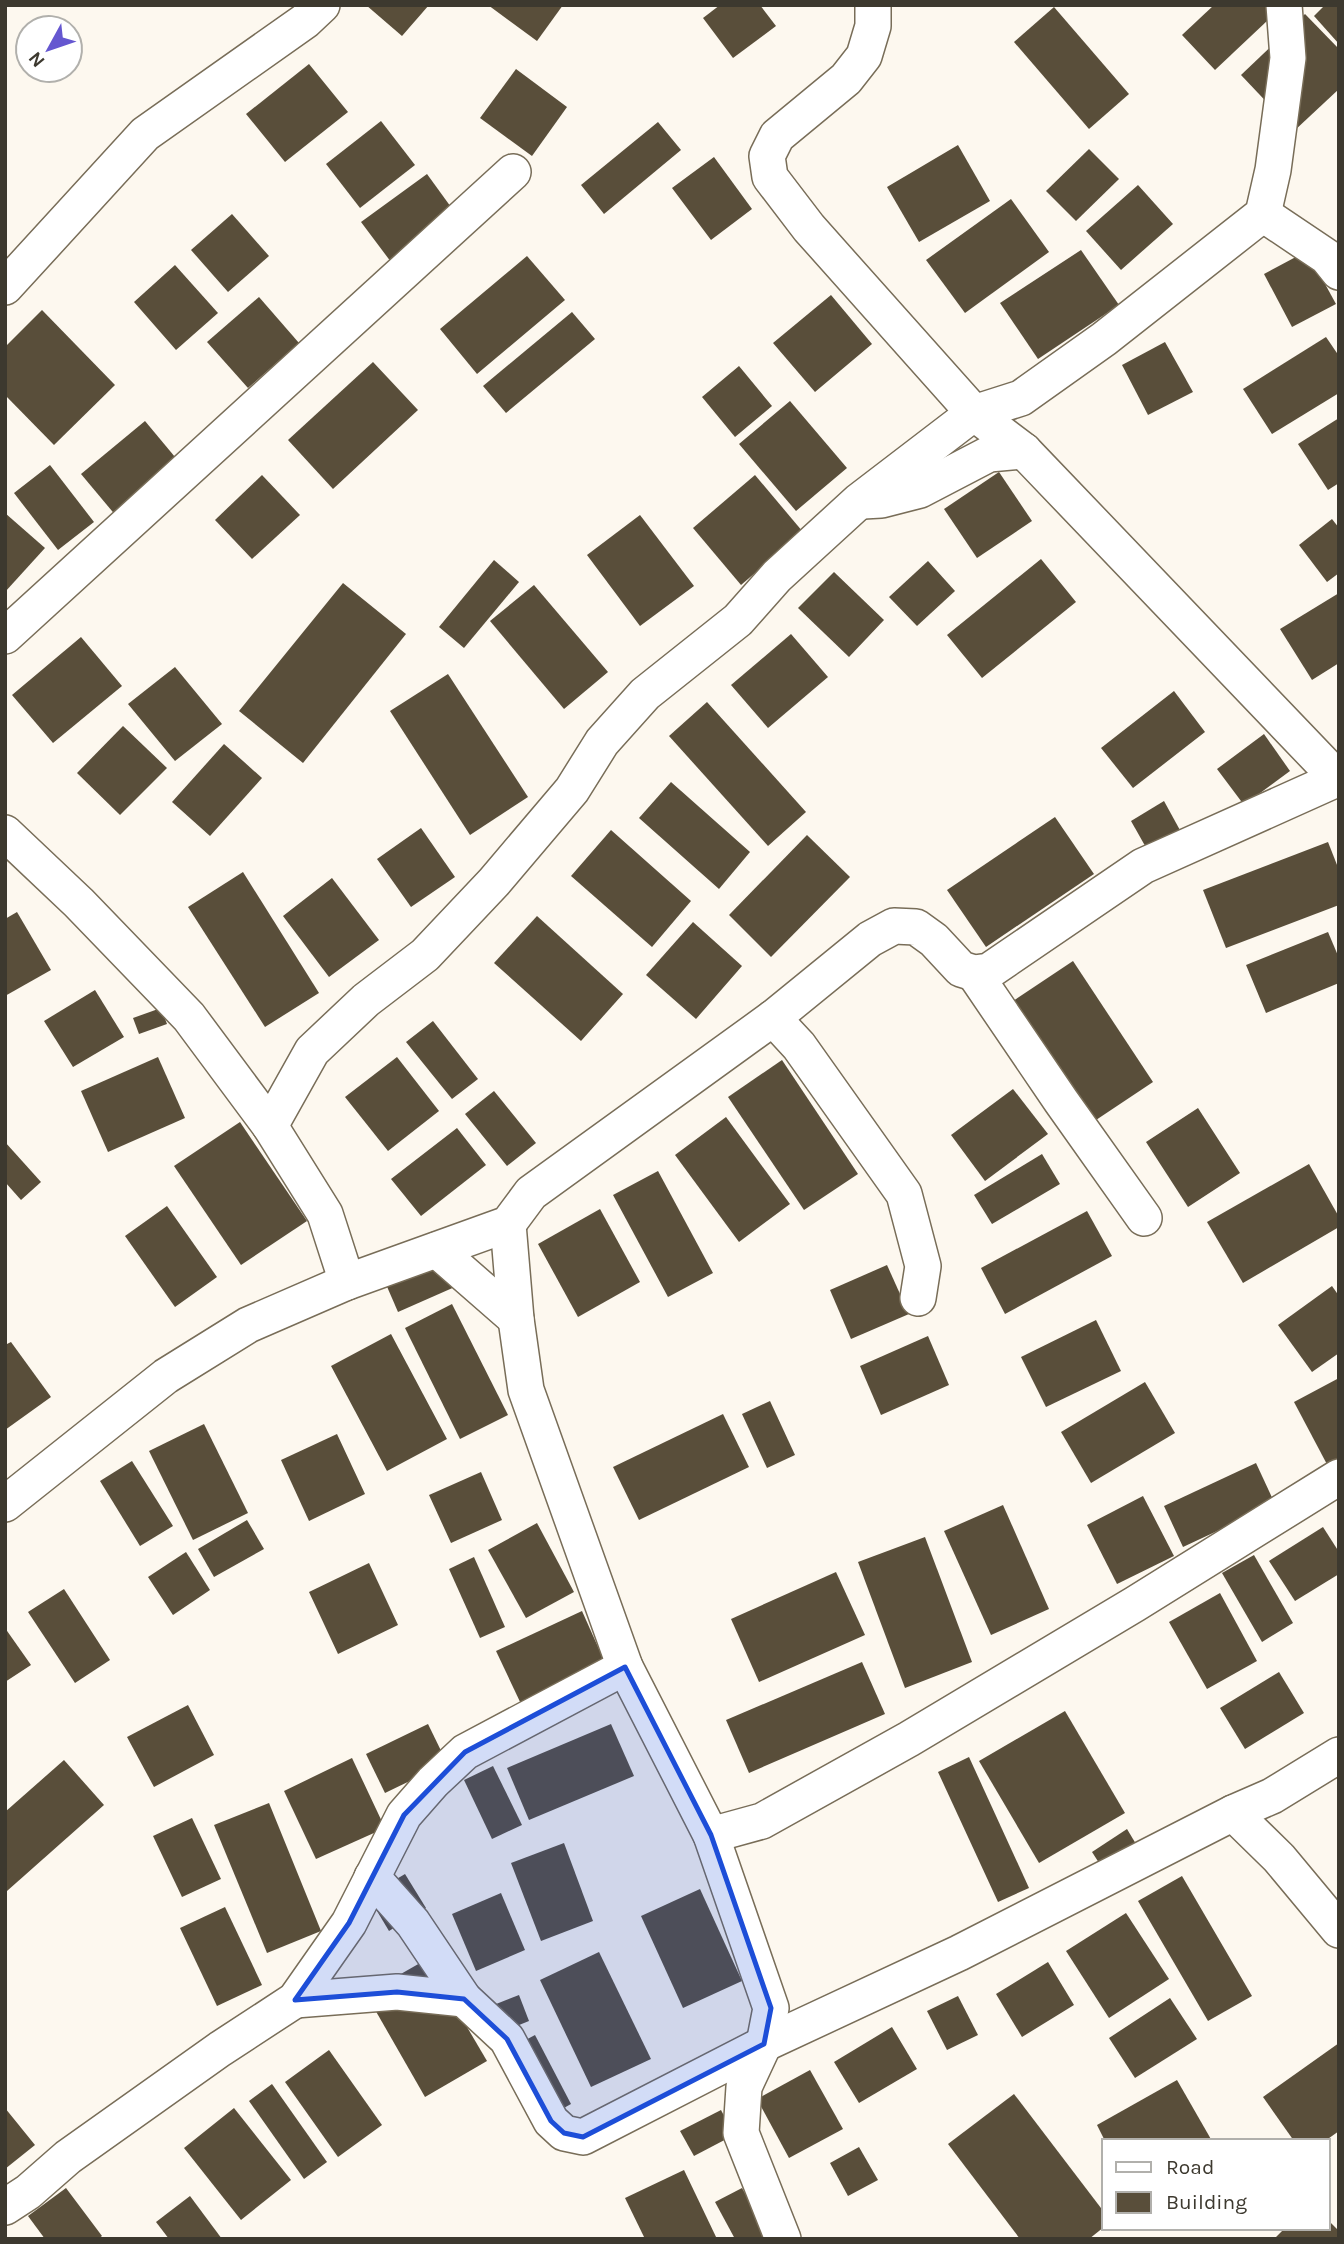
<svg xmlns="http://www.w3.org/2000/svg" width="1344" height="2244" font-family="Karla,sans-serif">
	<rect width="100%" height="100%" fill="#fdf8ef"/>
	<!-- building -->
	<g fill="#594e3a">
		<path d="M 366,5 L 429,5 L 402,36 Z"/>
		<path d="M 488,5 L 563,5 L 537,41 Z"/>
		<path d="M 720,5 L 760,5 L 776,26 L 733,58 L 703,18 Z"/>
		<path d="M 1214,5 L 1284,5 L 1215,70 L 1182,35 Z"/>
		<path d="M 1325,5 L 1339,5 L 1339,44 L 1314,16 Z"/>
		<path d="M 1054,7 L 1129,94 L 1089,129 L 1014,42 Z"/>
		<path d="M 1305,14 L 1339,49 L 1339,89 L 1294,131 L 1241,75 Z"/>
		<path d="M 309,64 L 348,112 L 285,162 L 246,114 Z"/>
		<path d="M 516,69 L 567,107 L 532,156 L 480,118 Z"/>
		<path d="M 381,121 L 415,165 L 360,208 L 326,164 Z"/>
		<path d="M 658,122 L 681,150 L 604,214 L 581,185 Z"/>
		<path d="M 958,145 L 990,201 L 919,242 L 887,187 Z"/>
		<path d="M 1089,149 L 1119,179 L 1076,221 L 1046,191 Z"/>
		<path d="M 714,157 L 752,209 L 711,240 L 672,188 Z"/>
		<path d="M 427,174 L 456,214 L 391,262 L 361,222 Z"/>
		<path d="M 1138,185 L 1173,224 L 1121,270 L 1086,231 Z"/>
		<path d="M 1011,199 L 1049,252 L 965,313 L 926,260 Z"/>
		<path d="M 232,214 L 269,256 L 228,292 L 191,250 Z"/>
		<path d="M 1081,250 L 1119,305 L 1038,359 L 1000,303 Z"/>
		<path d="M 1307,251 L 1336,304 L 1292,327 L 1264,274 Z"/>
		<path d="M 527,256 L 565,300 L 477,374 L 440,329 Z"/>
		<path d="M 175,265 L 218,313 L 176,350 L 134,302 Z"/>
		<path d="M 831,295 L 872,344 L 815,392 L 773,343 Z"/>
		<path d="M 259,297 L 299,343 L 248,388 L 207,342 Z"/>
		<path d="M 42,310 L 115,385 L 54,445 L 5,395 L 5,347 Z"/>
		<path d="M 572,312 L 595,339 L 506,413 L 483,386 Z"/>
		<path d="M 1326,337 L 1339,356 L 1339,393 L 1272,434 L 1243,389 Z"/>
		<path d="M 1165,342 L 1193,392 L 1148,415 L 1122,365 Z"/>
		<path d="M 373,362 L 418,410 L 333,489 L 288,440 Z"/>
		<path d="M 739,366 L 772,406 L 735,437 L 702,397 Z"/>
		<path d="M 790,401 L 847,468 L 796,511 L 739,444 Z"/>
		<path d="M 1339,418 L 1339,483 L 1328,490 L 1298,444 Z"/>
		<path d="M 145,421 L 180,463 L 117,517 L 81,474 Z"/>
		<path d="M 50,465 L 94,522 L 58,550 L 14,493 Z"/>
		<path d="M 999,472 L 1032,521 L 977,558 L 944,509 Z"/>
		<path d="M 262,475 L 300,515 L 252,559 L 215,520 Z"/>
		<path d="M 755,475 L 803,532 L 741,585 L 693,528 Z"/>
		<path d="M 5,513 L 45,548 L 5,592 Z"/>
		<path d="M 640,515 L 694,586 L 640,626 L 587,555 Z"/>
		<path d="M 1332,519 L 1339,528 L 1339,573 L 1327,582 L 1299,545 Z"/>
		<path d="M 1041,559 L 1076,602 L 982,678 L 947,635 Z"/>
		<path d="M 494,560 L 519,582 L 464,648 L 439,627 Z"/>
		<path d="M 928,561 L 955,591 L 917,626 L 889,597 Z"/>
		<path d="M 834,572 L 884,620 L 849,657 L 798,608 Z"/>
		<path d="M 343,583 L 406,634 L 303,763 L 239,711 Z"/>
		<path d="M 534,585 L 608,672 L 564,709 L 490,621 Z"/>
		<path d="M 1339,593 L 1339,663 L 1312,680 L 1280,629 Z"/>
		<path d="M 791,634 L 828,677 L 768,728 L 731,685 Z"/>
		<path d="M 81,637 L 122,686 L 53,743 L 12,695 Z"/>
		<path d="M 175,667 L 222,724 L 175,761 L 128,704 Z"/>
		<path d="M 448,674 L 528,797 L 470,835 L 390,711 Z"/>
		<path d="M 1174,691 L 1205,732 L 1133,788 L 1101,748 Z"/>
		<path d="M 707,702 L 806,812 L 768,846 L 669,736 Z"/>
		<path d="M 123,726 L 167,768 L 120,815 L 77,773 Z"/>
		<path d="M 1264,734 L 1290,771 L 1244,805 L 1217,769 Z"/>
		<path d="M 224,744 L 262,778 L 210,836 L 172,802 Z"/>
		<path d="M 671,782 L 750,852 L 719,889 L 639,818 Z"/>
		<path d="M 1164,801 L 1181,832 L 1148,851 L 1131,821 Z"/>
		<path d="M 1055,817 L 1094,874 L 986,947 L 947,890 Z"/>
		<path d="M 421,828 L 455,877 L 411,907 L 377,859 Z"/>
		<path d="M 611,830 L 691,901 L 652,947 L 571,876 Z"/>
		<path d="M 807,835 L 850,877 L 771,957 L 729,915 Z"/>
		<path d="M 1328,842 L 1339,870 L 1339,905 L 1226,948 L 1203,890 Z"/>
		<path d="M 243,872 L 319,993 L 265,1027 L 188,907 Z"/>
		<path d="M 332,878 L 379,940 L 329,977 L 283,916 Z"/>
		<path d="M 17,912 L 51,970 L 5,996 L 5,919 Z"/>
		<path d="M 537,916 L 623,994 L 581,1041 L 494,963 Z"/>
		<path d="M 693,922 L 742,966 L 696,1019 L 646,975 Z"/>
		<path d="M 1328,932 L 1339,958 L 1339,983 L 1266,1013 L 1246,965 Z"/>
		<path d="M 1073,961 L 1153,1082 L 1093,1122 L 1013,1001 Z"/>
		<path d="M 95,990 L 124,1037 L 73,1067 L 44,1021 Z"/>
		<path d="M 161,1008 L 167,1024 L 139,1034 L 133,1018 Z"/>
		<path d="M 433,1021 L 478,1079 L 452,1099 L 406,1042 Z"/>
		<path d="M 158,1057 L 185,1118 L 108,1152 L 81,1091 Z"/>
		<path d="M 397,1057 L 439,1111 L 388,1151 L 345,1097 Z"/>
		<path d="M 782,1060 L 858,1174 L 804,1210 L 728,1097 Z"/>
		<path d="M 1013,1089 L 1048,1134 L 985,1181 L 951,1135 Z"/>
		<path d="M 494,1091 L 536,1143 L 507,1166 L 465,1114 Z"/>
		<path d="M 1198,1108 L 1240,1173 L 1188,1207 L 1146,1142 Z"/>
		<path d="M 726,1117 L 790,1204 L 739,1242 L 675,1155 Z"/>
		<path d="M 240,1122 L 307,1221 L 241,1265 L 174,1166 Z"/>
		<path d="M 457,1128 L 486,1165 L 421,1216 L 391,1179 Z"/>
		<path d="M 5,1142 L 41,1182 L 21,1200 L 5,1182 Z"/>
		<path d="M 1042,1154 L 1060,1184 L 992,1224 L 974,1195 Z"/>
		<path d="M 1309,1164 L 1339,1217 L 1339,1227 L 1243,1283 L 1207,1222 Z"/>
		<path d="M 658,1171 L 713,1273 L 668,1297 L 613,1195 Z"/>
		<path d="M 167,1206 L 217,1277 L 175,1307 L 125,1236 Z"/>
		<path d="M 600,1209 L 640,1282 L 578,1317 L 538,1244 Z"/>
		<path d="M 1087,1211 L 1112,1256 L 1005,1314 L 981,1268 Z"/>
		<path d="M 443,1256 L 457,1286 L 398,1312 L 385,1282 Z"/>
		<path d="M 887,1265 L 909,1314 L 851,1339 L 830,1290 Z"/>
		<path d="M 1332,1286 L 1339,1296 L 1339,1353 L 1312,1372 L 1278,1325 Z"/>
		<path d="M 452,1304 L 508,1415 L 460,1439 L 405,1328 Z"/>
		<path d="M 1096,1320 L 1121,1371 L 1046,1407 L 1021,1357 Z"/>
		<path d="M 391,1334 L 447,1439 L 387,1471 L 331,1366 Z"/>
		<path d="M 928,1336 L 949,1385 L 881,1415 L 860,1366 Z"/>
		<path d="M 11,1342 L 51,1397 L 5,1430 L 5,1345 Z"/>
		<path d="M 1339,1378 L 1339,1465 L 1330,1470 L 1294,1402 Z"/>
		<path d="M 1145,1382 L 1175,1433 L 1091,1483 L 1061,1432 Z"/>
		<path d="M 770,1401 L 795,1455 L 767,1468 L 742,1414 Z"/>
		<path d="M 723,1414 L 749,1467 L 639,1520 L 613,1467 Z"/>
		<path d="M 204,1424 L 248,1513 L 193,1540 L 149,1451 Z"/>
		<path d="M 337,1434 L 365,1494 L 309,1521 L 281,1460 Z"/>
		<path d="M 132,1461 L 173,1526 L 140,1546 L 100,1481 Z"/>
		<path d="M 1256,1463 L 1275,1504 L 1183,1547 L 1164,1506 Z"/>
		<path d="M 481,1472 L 502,1520 L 451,1543 L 429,1495 Z"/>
		<path d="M 1143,1496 L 1174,1556 L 1117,1584 L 1087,1525 Z"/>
		<path d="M 1003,1505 L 1049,1609 L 991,1635 L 944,1531 Z"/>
		<path d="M 247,1520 L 264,1549 L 214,1577 L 198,1549 Z"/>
		<path d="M 537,1523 L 574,1592 L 526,1618 L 488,1550 Z"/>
		<path d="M 1323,1527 L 1339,1552 L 1339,1574 L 1295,1601 L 1269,1561 Z"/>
		<path d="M 925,1537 L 972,1662 L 905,1688 L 858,1562 Z"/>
		<path d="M 186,1552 L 210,1590 L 173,1615 L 148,1577 Z"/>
		<path d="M 1254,1555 L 1293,1623 L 1262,1642 L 1222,1573 Z"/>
		<path d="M 474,1557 L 505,1627 L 480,1638 L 449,1569 Z"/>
		<path d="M 369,1563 L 398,1625 L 338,1654 L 309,1592 Z"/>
		<path d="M 836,1572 L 865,1635 L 759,1682 L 731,1619 Z"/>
		<path d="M 64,1589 L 110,1660 L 75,1683 L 28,1612 Z"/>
		<path d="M 1220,1593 L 1257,1661 L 1207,1689 L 1169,1622 Z"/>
		<path d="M 582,1611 L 607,1667 L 522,1706 L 496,1651 Z"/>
		<path d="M 5,1628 L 31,1665 L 5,1682 Z"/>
		<path d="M 862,1662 L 885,1714 L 749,1773 L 726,1720 Z"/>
		<path d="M 1279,1672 L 1304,1713 L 1245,1749 L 1220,1708 Z"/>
		<path d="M 188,1705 L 214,1755 L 154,1787 L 127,1737 Z"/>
		<path d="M 1065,1711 L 1125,1813 L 1039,1863 L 979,1761 Z"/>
		<path d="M 428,1724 L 447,1763 L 385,1793 L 366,1754 Z"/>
		<path d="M 611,1724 L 634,1776 L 529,1820 L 507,1768 Z"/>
		<path d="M 969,1757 L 1029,1888 L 998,1902 L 938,1772 Z"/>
		<path d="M 352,1758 L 385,1828 L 316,1859 L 284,1791 Z"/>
		<path d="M 64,1760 L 104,1805 L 7,1891 L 5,1889 L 5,1812 Z"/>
		<path d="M 493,1766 L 522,1825 L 492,1839 L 464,1780 Z"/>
		<path d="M 269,1803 L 321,1931 L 267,1953 L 214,1825 Z"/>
		<path d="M 192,1818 L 221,1879 L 182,1897 L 153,1836 Z"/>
		<path d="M 1127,1829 L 1136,1844 L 1101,1866 L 1092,1852 Z"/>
		<path d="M 564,1843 L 593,1921 L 541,1941 L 511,1863 Z"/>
		<path d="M 405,1874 L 426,1908 L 389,1931 L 368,1896 Z"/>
		<path d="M 1182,1876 L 1252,1996 L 1208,2021 L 1138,1901 Z"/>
		<path d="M 700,1889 L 742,1981 L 683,2008 L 641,1916 Z"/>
		<path d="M 501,1893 L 525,1950 L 476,1971 L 452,1914 Z"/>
		<path d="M 225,1907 L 262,1985 L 217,2006 L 180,1928 Z"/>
		<path d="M 1126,1913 L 1169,1979 L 1109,2018 L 1066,1951 Z"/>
		<path d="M 599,1952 L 651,2059 L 591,2087 L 540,1980 Z"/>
		<path d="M 427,1959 L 487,2061 L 425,2097 L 366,1994 Z"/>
		<path d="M 1048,1962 L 1074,2005 L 1022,2037 L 996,1994 Z"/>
		<path d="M 519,1995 L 529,2021 L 492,2036 L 481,2010 Z"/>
		<path d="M 958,1996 L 978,2035 L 947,2050 L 927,2011 Z"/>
		<path d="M 1170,1998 L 1197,2039 L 1135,2078 L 1109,2038 Z"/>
		<path d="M 892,2027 L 917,2069 L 859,2103 L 834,2062 Z"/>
		<path d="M 535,2035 L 571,2104 L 535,2124 L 498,2055 Z"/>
		<path d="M 1339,2043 L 1339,2131 L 1325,2141 L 1294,2141 L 1263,2097 Z"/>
		<path d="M 329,2050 L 382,2125 L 338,2157 L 285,2082 Z"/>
		<path d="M 810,2070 L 843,2129 L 789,2158 L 757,2099 Z"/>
		<path d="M 1177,2080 L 1212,2141 L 1105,2141 L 1097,2125 Z"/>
		<path d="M 272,2084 L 327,2162 L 304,2179 L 249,2101 Z"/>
		<path d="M 1014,2094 L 1104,2212 L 1104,2227 L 1089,2239 L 1020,2239 L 948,2144 Z"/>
		<path d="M 5,2108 L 35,2145 L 5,2169 Z"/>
		<path d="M 234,2108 L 291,2180 L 241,2220 L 184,2148 Z"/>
		<path d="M 721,2110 L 734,2135 L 694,2156 L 680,2131 Z"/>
		<path d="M 859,2147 L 878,2180 L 848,2196 L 830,2163 Z"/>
		<path d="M 684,2170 L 717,2239 L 645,2239 L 625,2198 Z"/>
		<path d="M 66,2188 L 102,2236 L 98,2239 L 45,2239 L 28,2216 Z"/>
		<path d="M 742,2188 L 771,2239 L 735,2239 L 715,2202 Z"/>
		<path d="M 190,2196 L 222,2239 L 169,2239 L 156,2222 Z"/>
		<path d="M 1328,2220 L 1339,2231 L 1339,2239 L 1274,2239 L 1285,2228 L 1328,2228 Z"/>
	</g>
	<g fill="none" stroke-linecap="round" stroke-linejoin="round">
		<defs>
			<g id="street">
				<path d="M 873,5 L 873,26 L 864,56 L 846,79 L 777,136 L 767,156 L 770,177 L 809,228 L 974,413 L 1024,451 L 1339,780"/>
				<path d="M 1263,214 L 1327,257 L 1339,272"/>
				<path d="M 5,287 L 145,134 L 305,21 L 322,5"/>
				<path d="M 863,501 L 881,500 L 920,490 L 989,454 L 1024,451"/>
				<path d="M 5,636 L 513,172"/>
				<path d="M 5,833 L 79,903 L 189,1017 L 270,1126 L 325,1214 L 347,1282"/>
				<path d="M 974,973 L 1061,1101 L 1144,1218"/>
				<path d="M 773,1018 L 799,1046 L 904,1194 L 923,1266 L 918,1298"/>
				<path d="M 270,1126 L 312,1051 L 366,1000 L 425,955 L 494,882 L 572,790 L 602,742 L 645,694 L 738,620 L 777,576 L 859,501 L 974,413 L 1021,398 L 1104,339 L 1263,214 L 1273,170 L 1288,58 L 1284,5"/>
				<path d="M 508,1224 L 516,1319 L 526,1390 L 625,1667 L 711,1835 L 771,2008 L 764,2044 L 744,2087 L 741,2133 L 783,2239"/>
				<path d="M 437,1250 L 516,1319"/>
				<path d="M 5,1504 L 166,1376 L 248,1325 L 347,1282 L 508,1224 L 531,1193 L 773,1018 L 870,939 L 894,926 L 916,927 L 934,940 L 961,969 L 974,973 L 989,971 L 1143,866 L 1339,778"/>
				<path d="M 1233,1813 L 1279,1858 L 1339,1930"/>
				<path d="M 711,1835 L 762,1821 L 909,1739 L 1135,1604 L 1339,1477"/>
				<path d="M 372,1877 L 413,1923 L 464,1999 L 507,2039 L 551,2121 L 564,2133 L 583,2137 L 764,2044 L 959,1953 L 1233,1813 L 1272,1796 L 1339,1755"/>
				<path d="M 295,2000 L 397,1992 L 464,1999"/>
				<path d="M 5,2207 L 28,2192 L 68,2157 L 220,2049 L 295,2000 L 349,1923 L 404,1815 L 433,1782 L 465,1752 L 625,1667"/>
			</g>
		</defs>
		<!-- street casing -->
		<use href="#street" stroke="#786d58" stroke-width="38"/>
		<!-- street -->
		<use href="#street" stroke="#fff" stroke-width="35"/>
	</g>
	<!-- marked area -->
	<path fill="#1d4ed8" fill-opacity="0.2" stroke="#1d4ed8" stroke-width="5" stroke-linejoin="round" d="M 625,1667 L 711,1835 L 771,2008 L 764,2044 L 583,2137 L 564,2133 L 551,2121 L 507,2039 L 464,1999 L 397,1992 L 295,2000 L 349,1923 L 404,1815 L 465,1752 Z"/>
	<!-- border -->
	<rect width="1344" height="2244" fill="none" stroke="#3d392f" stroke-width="14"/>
	<!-- legend -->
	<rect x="1102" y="2139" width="228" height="91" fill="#ffffff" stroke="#b1b0ac" stroke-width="2"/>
	<rect x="1116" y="2162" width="35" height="10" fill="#ffffff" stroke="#b1b0ac" stroke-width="2"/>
	<text x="1166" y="2174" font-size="21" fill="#3d392f">Road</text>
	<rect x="1116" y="2192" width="35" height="21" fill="#594e3a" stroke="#b1b0ac" stroke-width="2"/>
	<text x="1166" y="2209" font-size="21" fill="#3d392f">Building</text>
	<!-- north arrow -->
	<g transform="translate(49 49) rotate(230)"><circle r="33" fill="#ffffff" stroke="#b1b0ac" stroke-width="2"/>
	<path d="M0-5L12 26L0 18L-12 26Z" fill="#6557d0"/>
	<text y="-10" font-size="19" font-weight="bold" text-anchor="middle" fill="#3d392f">N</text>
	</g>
</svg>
